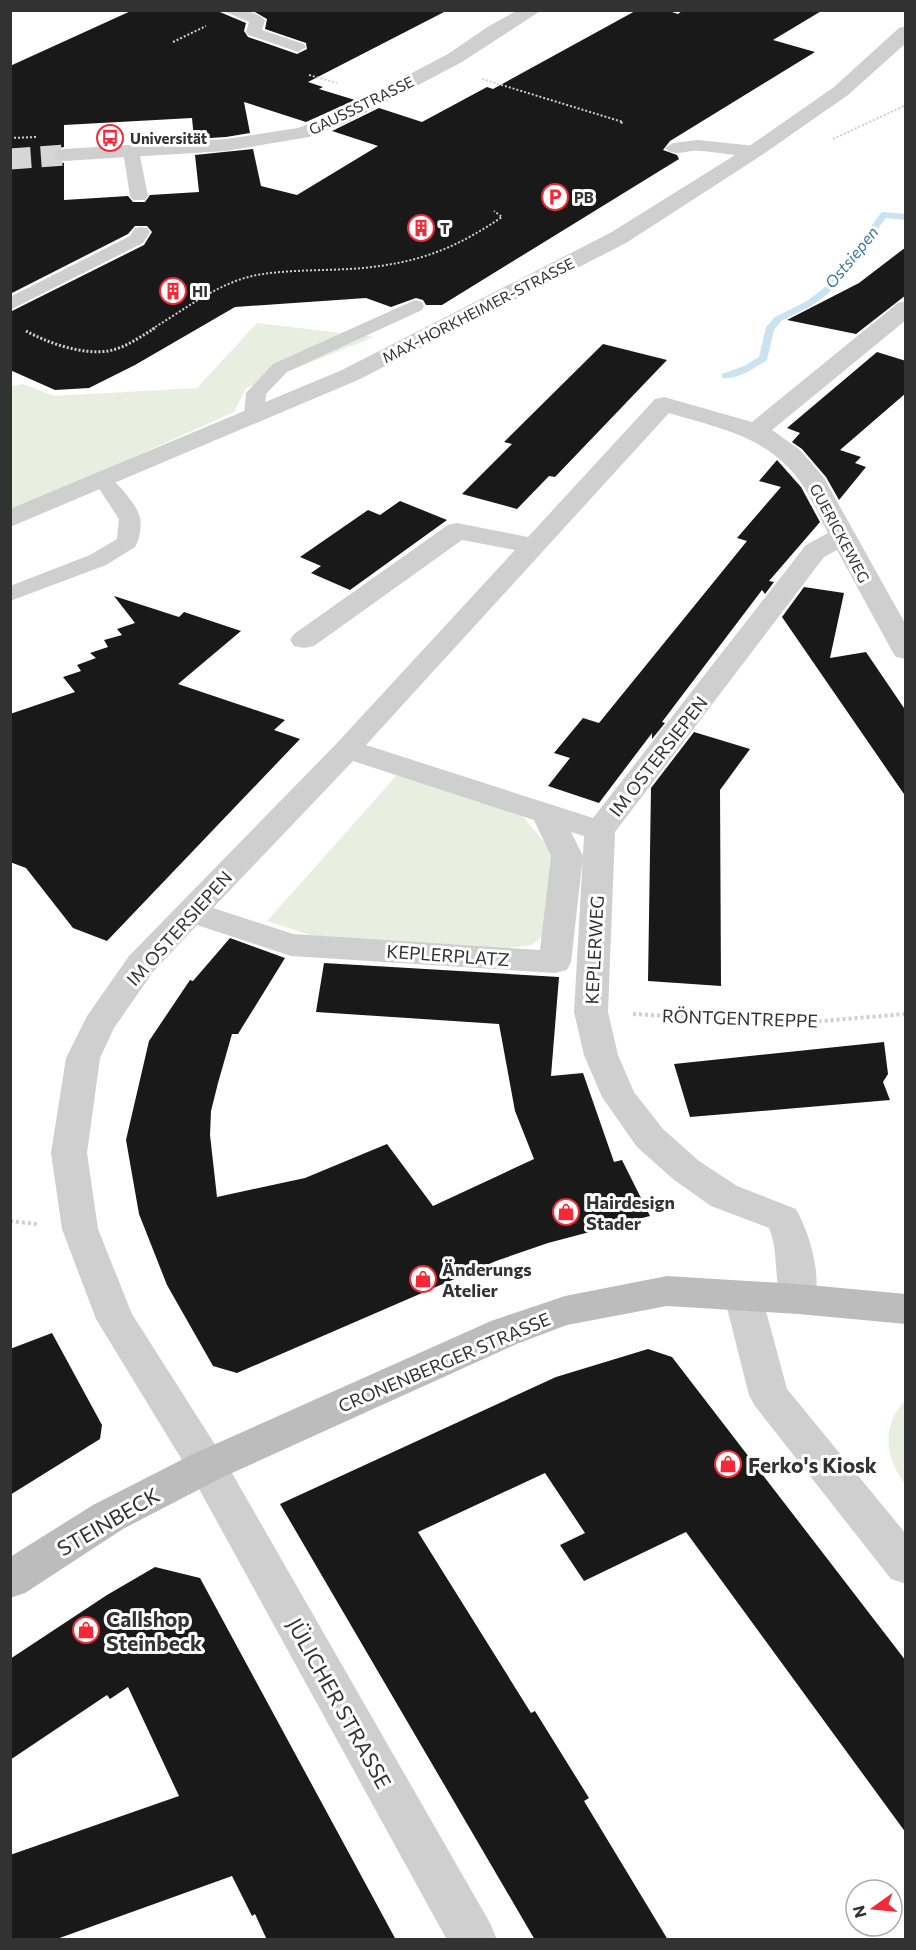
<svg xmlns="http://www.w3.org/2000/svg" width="916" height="1950" font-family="Commissioner,sans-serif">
	<rect width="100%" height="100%" fill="#fff"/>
	<!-- green -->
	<g fill="#e8efe0">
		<path d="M 257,323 L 374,337 L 246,388 L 234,412 L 74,484 L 11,510 L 11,386 L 23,384 L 54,396 L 197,388 Z"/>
		<path d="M 398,774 L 522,815 L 554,854 L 543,937 L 531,945 L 510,948 L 336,938 L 310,935 L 267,921 Z"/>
		<path d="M 905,1401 L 905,1484 C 885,1458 881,1425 905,1401 Z"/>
	</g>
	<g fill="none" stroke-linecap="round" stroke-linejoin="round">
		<!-- stream -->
		<path fill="#cbe2f0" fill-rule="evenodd" d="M 884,212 L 906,214 L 906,220 L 886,218 L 830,292 L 813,305 L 781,321 L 774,330 L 767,360 C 755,368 737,380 722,378 L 722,374 L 744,366 L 759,357 L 766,327 L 775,317 L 807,301 L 824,288 L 881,213 Z"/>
	</g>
	<!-- building -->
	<g fill="#191919">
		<path d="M 133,10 L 215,10 L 246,23 L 244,31 L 248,37 L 297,54 L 307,49 L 306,43 L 265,29 L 267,19 L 253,11 L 448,10 L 308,82 L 323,87 L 319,89 L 355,100 L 306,122 L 244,102 L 250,133 L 226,137 L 194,139 L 192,118 L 64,125 L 64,147 L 56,149 L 52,155 L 56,161 L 64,163 L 64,200 L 128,196 L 133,202 L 145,202 L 150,195 L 199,192 L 195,155 L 253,149 L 261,186 L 297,195 L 378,146 L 332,131 L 379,108 L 422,122 L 487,87 L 493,89 L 637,10 L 666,10 L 678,14 L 683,10 L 823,10 L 773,40 L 815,52 L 670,141 L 663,150 L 677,155 L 679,159 L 442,305 L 426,305 L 423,300 L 416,298 L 391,307 L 366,298 L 235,307 L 135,365 L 89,388 L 55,390 L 10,370 L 10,312 L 144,245 L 152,232 L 147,226 L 135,226 L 128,234 L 10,294 L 10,66 Z"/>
		<path d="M 906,247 L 906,295 L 856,334 L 787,320 L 859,283 Z"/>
		<path d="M 603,344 L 667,360 L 555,477 L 549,476 L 517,509 L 462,494 L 512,444 L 504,442 Z"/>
		<path d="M 877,352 L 906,361 L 906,393 L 840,450 L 861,457 L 855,463 L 866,467 L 839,500 L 826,477 L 802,449 L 792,442 L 800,433 L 787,428 Z"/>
		<path d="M 777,460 L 801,487 L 820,522 L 769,581 L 774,582 L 765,594 L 762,590 L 662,722 L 665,723 L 652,739 L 652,733 L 599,803 L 548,786 L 570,758 L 554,753 L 583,718 L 599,723 L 747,541 L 737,538 L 781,487 L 759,481 Z"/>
		<path d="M 400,501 L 447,520 L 350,590 L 311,573 L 321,566 L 300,557 L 368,510 L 380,515 Z"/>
		<path d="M 804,587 L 844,593 L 830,658 L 866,652 L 906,711 L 906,797 L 782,617 Z"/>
		<path d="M 114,596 L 179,617 L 184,612 L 241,631 L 178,684 L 285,720 L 274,730 L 300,739 L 107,941 L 73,928 L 26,868 L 10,862 L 10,714 L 75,692 L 63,677 L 81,671 L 77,665 L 96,658 L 90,653 L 108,647 L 104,640 L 122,635 L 117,629 L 135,623 Z"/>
		<path d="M 694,732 L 750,749 L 720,790 L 721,986 L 648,981 L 651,788 Z"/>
		<path d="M 230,938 L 285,958 L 238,1034 L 232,1034 L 218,1083 L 211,1111 L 210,1135 L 217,1197 L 305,1178 L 387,1144 L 433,1206 L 534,1159 L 515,1111 L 499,1024 L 316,1012 L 324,963 L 559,977 L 551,1076 L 583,1073 L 614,1162 L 622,1160 L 650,1216 L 548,1243 L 496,1261 L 237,1373 L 213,1366 L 167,1285 L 139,1214 L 126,1140 L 149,1041 L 190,980 L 193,981 Z"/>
		<path d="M 884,1042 L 888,1074 L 883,1082 L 890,1100 L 690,1117 L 674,1064 Z"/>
		<path d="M 52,1333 L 102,1425 L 100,1439 L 10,1495 L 10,1349 Z"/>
		<path d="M 648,1349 L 672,1357 L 906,1661 L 906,1833 L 686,1532 L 584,1581 L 560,1545 L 585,1533 L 545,1473 L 418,1532 L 531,1713 L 535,1711 L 589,1798 L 584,1801 L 668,1940 L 535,1940 L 280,1504 L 556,1377 Z"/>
		<path d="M 155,1567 L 200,1578 L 396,1940 L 267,1940 L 255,1914 L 252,1916 L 232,1876 L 54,1940 L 10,1940 L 10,1855 L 179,1796 L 128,1687 L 110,1699 L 107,1695 L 10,1760 L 10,1659 L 107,1595 Z"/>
	</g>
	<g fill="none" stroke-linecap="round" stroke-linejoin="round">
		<!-- street-tunnel -->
		<path stroke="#d6d6d6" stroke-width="21" stroke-dasharray="21 10" stroke-linecap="butt" d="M 10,159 L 64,155"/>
		<!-- path-far2 -->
		<g stroke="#cfcfcf" stroke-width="2" stroke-dasharray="2 2" stroke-linecap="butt">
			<path d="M 173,42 L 206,26"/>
			<path d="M 309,75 L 337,83"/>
			<path d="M 482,79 L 623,122 L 619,124"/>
			<path d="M 10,138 L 37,137"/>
			<path d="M 833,139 L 906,105"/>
			<path d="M 152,329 C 184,310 219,282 257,275 C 297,268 340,272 380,266 C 429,259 462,244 502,217 L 494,211"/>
		</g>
		<!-- path-far1 -->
		<path stroke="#cfcfcf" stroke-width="3" stroke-dasharray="2 2" stroke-linecap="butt" d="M 26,331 C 48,343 82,355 108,351 C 125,348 140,337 155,328"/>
		<!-- path -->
		<g stroke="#cfcfcf" stroke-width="4" stroke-dasharray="3 3" stroke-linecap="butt">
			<path d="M 633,1014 L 797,1023 L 906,1014"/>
			<path d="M 10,1221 L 37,1224"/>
		</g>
		<!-- lane -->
		<g fill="#cfcfcf" fill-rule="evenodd">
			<path d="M 221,10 C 235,10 254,9 265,20 L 262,30 L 304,44 L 306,47 L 298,52 L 249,35 L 246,32 L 249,22 Z"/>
			<path d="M 698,140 L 755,146 L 763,151 C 754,162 708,149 692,151 C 683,152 671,156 665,148 L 673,143 Z"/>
			<path d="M 131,146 L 139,151 L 148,196 L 145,200 L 133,200 L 130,196 L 123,151 Z"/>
			<path d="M 141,227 L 147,228 L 150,232 L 143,243 L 10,310 L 10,297 L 130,236 L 135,228 Z"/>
			<path d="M 415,300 L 422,302 L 424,306 L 422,310 L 287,372 L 266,394 L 264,416 L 261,420 L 247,420 L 244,416 L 246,393 L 273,364 Z"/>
			<path d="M 104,475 C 115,478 138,506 140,518 C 142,526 139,541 135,547 L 106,565 L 10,601 L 10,586 L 90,555 L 117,539 L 119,519 L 94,481 L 97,477 Z"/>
		</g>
		<!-- street -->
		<g fill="#cfcfcf" fill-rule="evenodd">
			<path d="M 518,10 L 542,10 L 462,62 L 346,123 L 309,137 L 226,151 L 64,161 L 57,159 L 54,155 L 57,151 L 64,149 L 226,139 L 298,128 L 332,115 L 448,54 L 489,26 Z"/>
			<path d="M 906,26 L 906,43 L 848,95 L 762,155 L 626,243 L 358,380 L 10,527 L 10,509 L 342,370 L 610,233 L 748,147 L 834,87 L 899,28 Z"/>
			<path d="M 906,301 L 906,320 L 772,430 L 800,450 L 824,478 L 906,625 L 906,659 L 896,657 L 892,651 L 837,550 L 824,557 L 615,832 L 608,1012 L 618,1055 L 634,1092 L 663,1129 L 699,1161 L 737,1186 L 796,1209 C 810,1234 825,1283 811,1309 L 798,1314 L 785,1309 C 772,1285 780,1254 769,1228 L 711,1206 L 673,1179 L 637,1147 L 602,1097 L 584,1055 L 574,1012 L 584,836 L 571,832 L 583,856 L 571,962 L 567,970 L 555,973 L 291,956 L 197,925 L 153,972 L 114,1028 L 100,1058 L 87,1153 L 98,1229 L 132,1314 L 221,1454 L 490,1923 L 497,1940 L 447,1940 L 193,1478 L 96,1319 L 62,1229 L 51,1153 L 66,1058 L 87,1016 L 129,956 L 337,743 L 515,550 L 462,540 L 314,646 L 304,648 L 294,646 L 290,640 L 294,634 L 448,525 L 457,523 L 528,537 L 655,399 L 664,397 L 752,422 L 898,303 ZM 669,413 C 718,428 767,436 799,480 C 811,496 819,516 828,533 L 806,545 L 593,818 L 366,745 ZM 353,761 L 534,820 L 551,856 L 540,950 L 293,934 L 213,908 Z"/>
			<path d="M 743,1281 L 756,1286 L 762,1296 L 787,1389 L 906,1534 L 906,1584 L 891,1579 L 755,1406 L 749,1395 L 724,1296 L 730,1286 Z"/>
		</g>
		<!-- secondary -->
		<path fill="#bcbcbc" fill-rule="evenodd" d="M 667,1276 L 798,1284 L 906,1294 L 906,1324 L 798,1314 L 667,1306 L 567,1325 L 519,1343 L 221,1478 L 123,1529 L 25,1593 L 10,1598 L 10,1557 L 93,1505 L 193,1454 L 491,1321 L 565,1296 Z"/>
	</g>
	<!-- icons -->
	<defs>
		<symbol id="bus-ring" viewBox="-11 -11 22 22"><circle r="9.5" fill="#fff" stroke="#f42937" stroke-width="1.5"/><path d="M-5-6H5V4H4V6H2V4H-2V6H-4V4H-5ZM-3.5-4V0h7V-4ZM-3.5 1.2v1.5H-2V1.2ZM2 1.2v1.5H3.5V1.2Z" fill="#f42937"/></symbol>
		<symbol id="parking-ring" viewBox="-11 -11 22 22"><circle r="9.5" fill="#fff" stroke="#f42937" stroke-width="1.5"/><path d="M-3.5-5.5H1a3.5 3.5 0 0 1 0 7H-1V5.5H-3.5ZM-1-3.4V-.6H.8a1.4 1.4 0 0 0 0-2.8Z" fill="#f42937"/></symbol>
		<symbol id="building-ring" viewBox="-11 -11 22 22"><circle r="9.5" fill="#fff" stroke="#f42937" stroke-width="1.5"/><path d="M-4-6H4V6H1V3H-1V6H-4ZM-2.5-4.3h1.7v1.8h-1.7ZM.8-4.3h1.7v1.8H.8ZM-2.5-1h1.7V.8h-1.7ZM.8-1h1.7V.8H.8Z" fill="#f42937"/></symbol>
		<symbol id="shop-ring" viewBox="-11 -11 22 22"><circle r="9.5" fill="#fff" stroke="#f42937" stroke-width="1.5"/><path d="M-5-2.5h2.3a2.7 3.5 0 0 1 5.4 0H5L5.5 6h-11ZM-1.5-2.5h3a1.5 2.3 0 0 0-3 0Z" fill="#f42937"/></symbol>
	</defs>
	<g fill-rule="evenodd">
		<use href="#bus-ring" x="95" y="123" width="30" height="30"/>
		<use href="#parking-ring" x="540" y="182" width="30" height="30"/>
		<use href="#building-ring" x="406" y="213" width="30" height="30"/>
		<use href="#building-ring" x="158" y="276" width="30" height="30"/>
		<use href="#shop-ring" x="551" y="1197" width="30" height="30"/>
		<use href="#shop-ring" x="408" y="1264" width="30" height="30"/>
		<use href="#shop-ring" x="713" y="1449" width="30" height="30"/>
		<use href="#shop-ring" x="71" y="1615" width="30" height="30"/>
	</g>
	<g text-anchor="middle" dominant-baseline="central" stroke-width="6" stroke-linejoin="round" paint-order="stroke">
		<!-- far-street labels -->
		<g font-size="15" fill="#323232" stroke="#fff">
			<text transform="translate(361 105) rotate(-26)">GAUSSSTRASSE</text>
			<text transform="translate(478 310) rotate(-27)">MAX-HORKHEIMER-STRASSE</text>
			<text transform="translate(840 533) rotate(62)">GUERICKEWEG</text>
		</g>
		<!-- far-poi labels -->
		<g font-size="15" font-weight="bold" fill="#323232" stroke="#fff" text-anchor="start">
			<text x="130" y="138">Universität</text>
			<text x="574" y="197">PB</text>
			<text x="440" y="228">T</text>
			<text x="192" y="291">HI</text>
		</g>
		<!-- far-water labels -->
		<g font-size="16" font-style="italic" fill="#37759d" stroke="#fff">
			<text transform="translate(851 257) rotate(-51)">Ostsiepen</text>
		</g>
		<!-- street labels -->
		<g font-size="18" fill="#323232" stroke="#fff">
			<text transform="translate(658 756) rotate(-52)">IM OSTERSIEPEN</text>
			<text transform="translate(179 928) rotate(-48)">IM OSTERSIEPEN</text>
			<text transform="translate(594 950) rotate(-87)">KEPLERWEG</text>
			<text transform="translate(448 955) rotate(4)">KEPLERPLATZ</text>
			<text transform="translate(740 1018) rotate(2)">RÖNTGENTREPPE</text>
			<text transform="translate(444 1362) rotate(-23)">CRONENBERGER STRASSE</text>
		</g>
		<!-- poi labels -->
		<g font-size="18" font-weight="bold" fill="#323232" stroke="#fff" text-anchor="start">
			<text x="586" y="1202">Hairdesign<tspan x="586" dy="21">Stader</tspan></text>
			<text x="442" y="1269">Änderungs<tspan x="442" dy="21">Atelier</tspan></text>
		</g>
		<!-- near-poi labels -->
		<g font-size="21" font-weight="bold" fill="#323232" stroke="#fff" text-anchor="start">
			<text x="748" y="1464">Ferko's Kiosk</text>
			<text x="106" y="1618">Callshop<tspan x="106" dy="24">Steinbeck</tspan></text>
		</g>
		<!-- near-street labels -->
		<g font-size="21" fill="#323232" stroke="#fff">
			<text transform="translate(108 1521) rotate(-30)">STEINBECK</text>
			<text transform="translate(340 1703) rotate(61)">JÜLICHER STRASSE</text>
		</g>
	</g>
	<!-- border -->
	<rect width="916" height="1950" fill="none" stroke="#323232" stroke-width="24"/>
	<!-- north arrow -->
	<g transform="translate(874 1908) rotate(255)"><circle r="28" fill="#ffffff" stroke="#adadad" stroke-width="1.5"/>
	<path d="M0-4.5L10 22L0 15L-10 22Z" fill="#f42937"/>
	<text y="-9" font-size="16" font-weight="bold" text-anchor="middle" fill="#323232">N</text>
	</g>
</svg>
